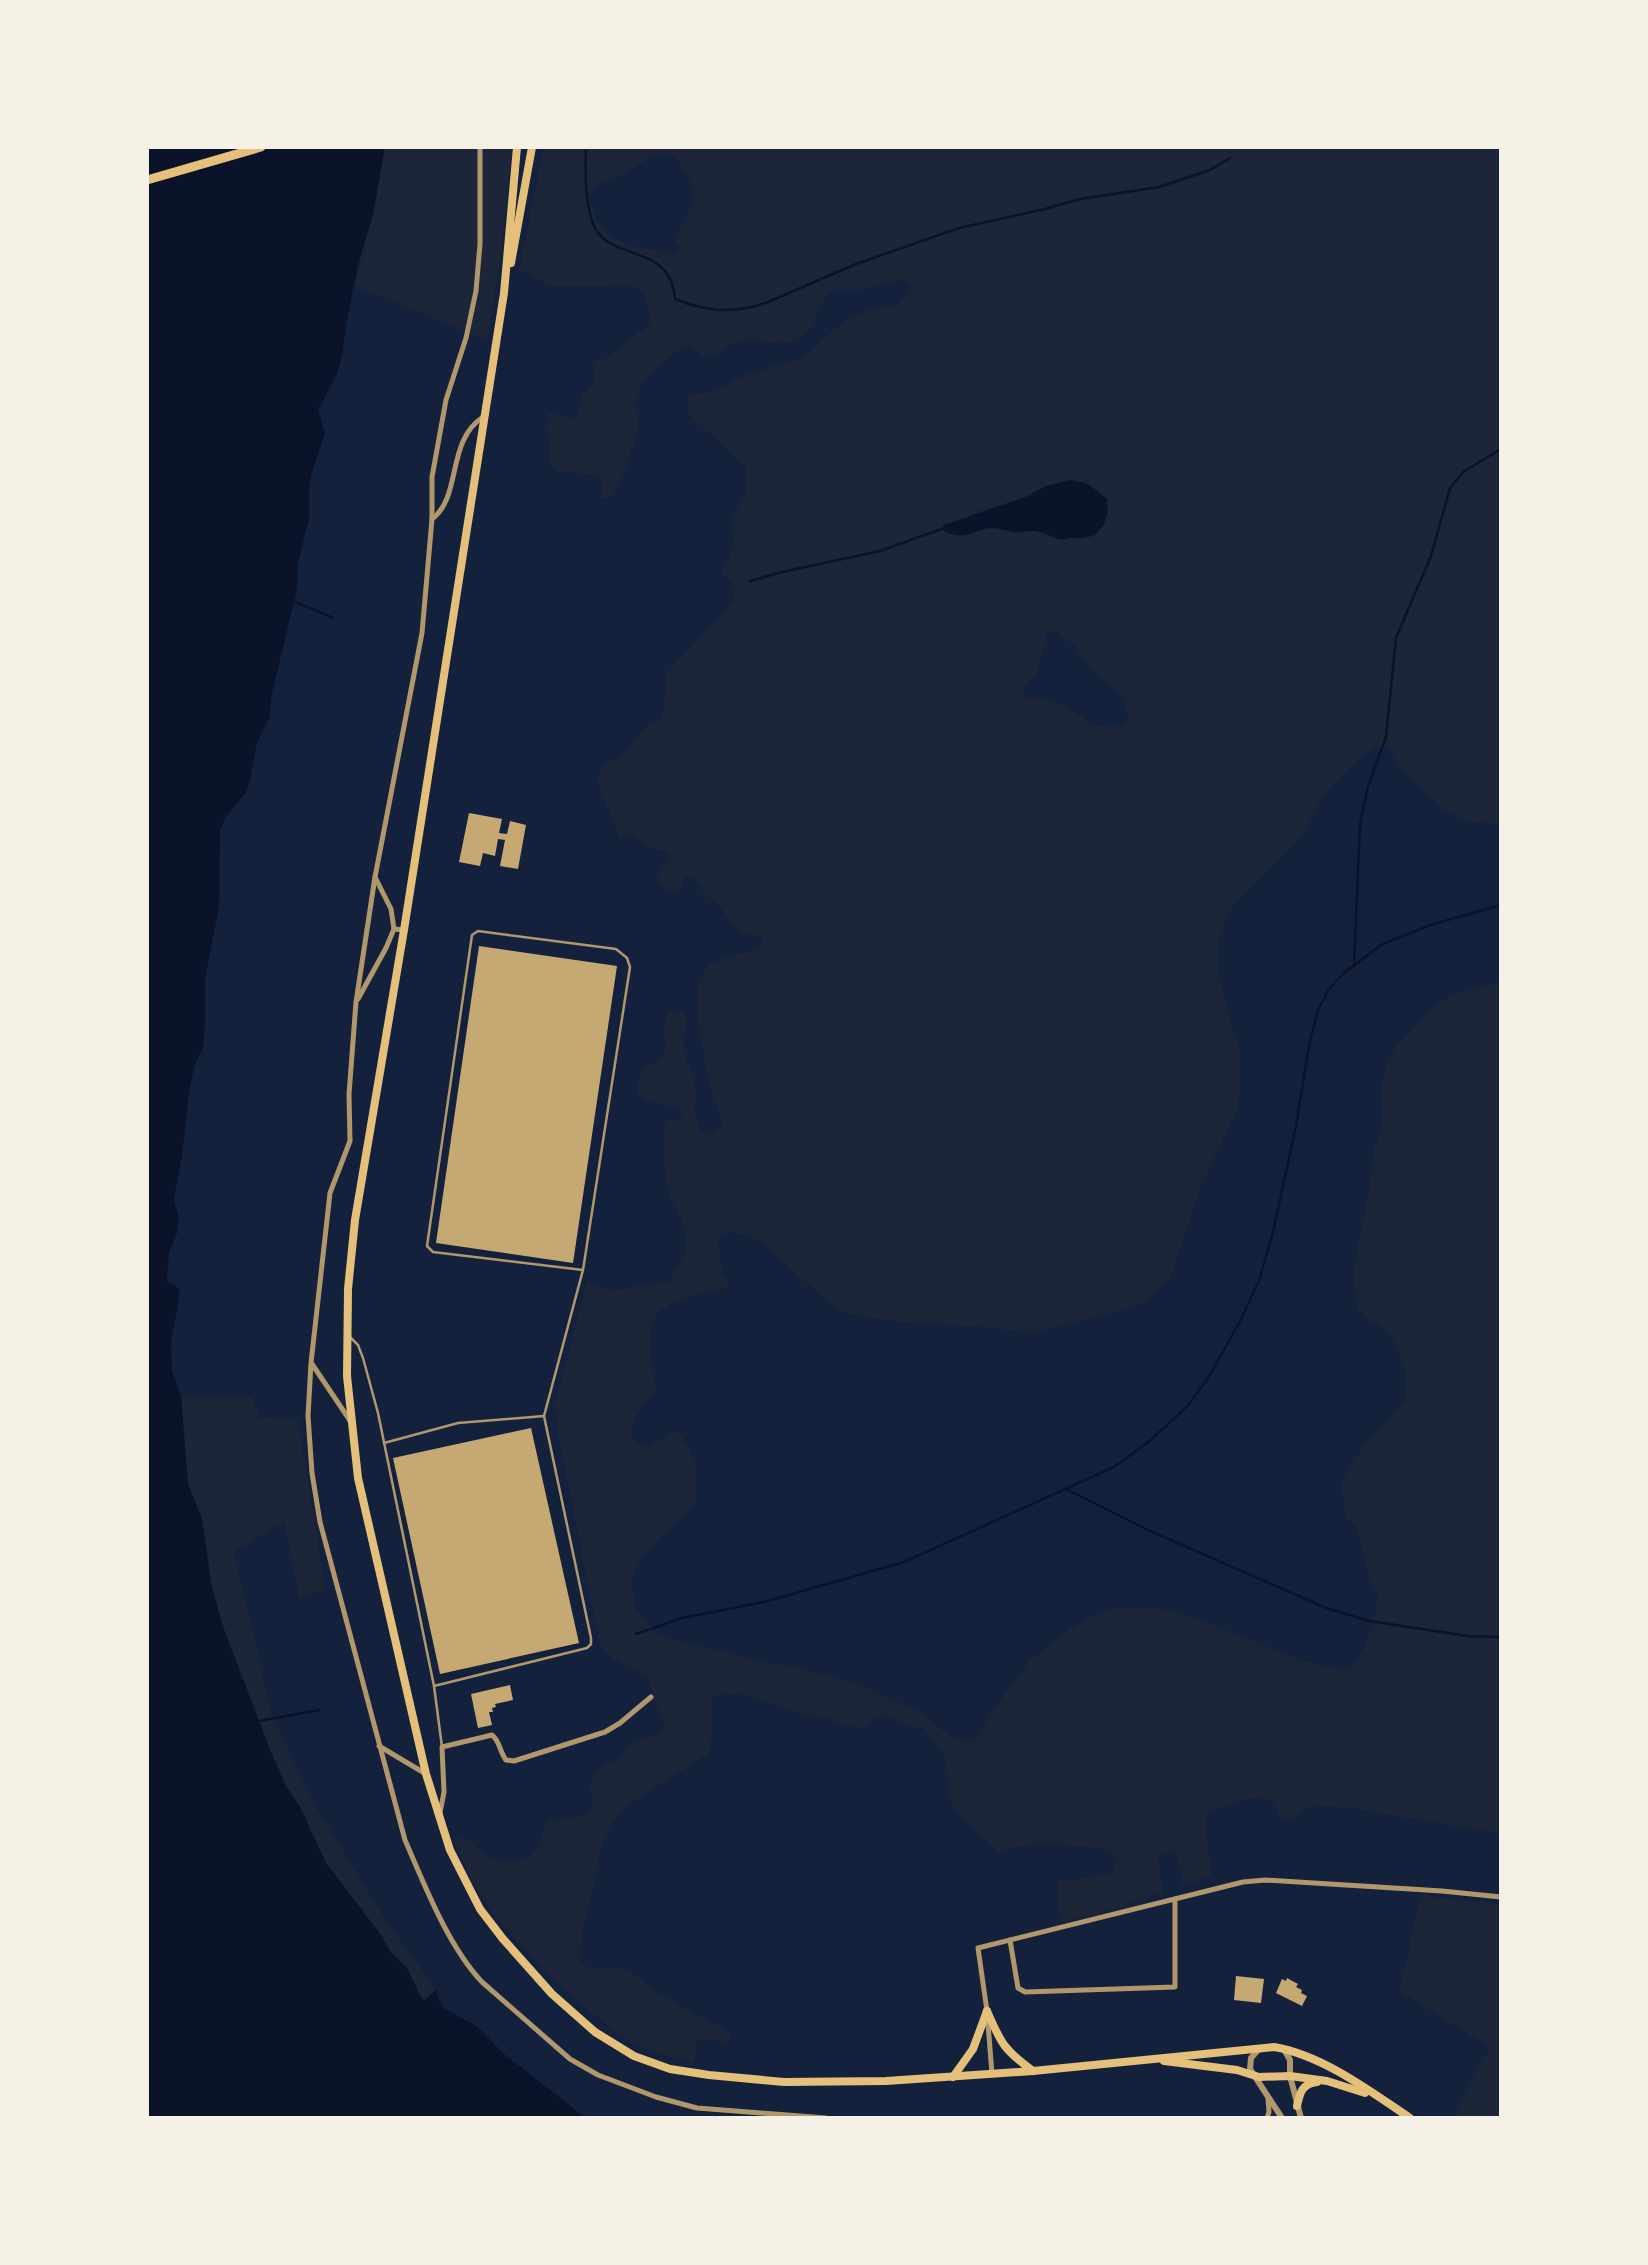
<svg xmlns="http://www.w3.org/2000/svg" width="1648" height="2265" font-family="Merriweather,serif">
	<rect width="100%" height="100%" fill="#14213d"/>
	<!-- green -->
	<g fill="#1d2539" fill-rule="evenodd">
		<path d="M 385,147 L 512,147 L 500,262 L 486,340 L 355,286 Z"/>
		<path d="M 544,147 L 1501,147 L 1501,825 L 1468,821 L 1443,809 L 1403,772 L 1392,751 L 1386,747 L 1378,747 L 1362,756 L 1324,794 L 1301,838 L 1236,902 L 1224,923 L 1219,939 L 1218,976 L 1240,1052 L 1241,1082 L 1238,1107 L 1200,1188 L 1170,1278 L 1143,1304 L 1036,1333 L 986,1327 L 900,1322 L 848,1314 L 829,1303 L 764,1244 L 746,1235 L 730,1232 L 723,1234 L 718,1239 L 722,1274 L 729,1283 L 727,1288 C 716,1292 705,1292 695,1295 C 685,1298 672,1302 664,1308 C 640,1326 652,1367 657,1392 C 640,1404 614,1442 650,1447 L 674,1430 L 680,1434 L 688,1447 L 697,1472 L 696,1498 L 694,1504 L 684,1516 L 661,1537 L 640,1559 L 633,1573 L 632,1588 L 636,1610 L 656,1632 L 670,1638 L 690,1645 L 723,1650 L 770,1664 L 787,1665 L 852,1681 L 924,1714 L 949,1736 L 961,1740 L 970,1741 L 978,1737 L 992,1712 L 1028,1663 L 1060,1635 L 1096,1614 L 1119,1608 L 1134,1607 L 1166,1609 L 1208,1623 L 1301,1660 L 1350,1671 L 1363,1649 L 1373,1625 L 1378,1595 L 1371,1581 L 1358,1529 L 1347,1518 L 1344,1509 L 1342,1484 L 1364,1443 L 1388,1420 L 1404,1402 L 1406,1387 L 1406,1371 L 1394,1342 L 1382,1327 L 1370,1320 L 1358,1309 L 1354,1282 L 1355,1264 L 1369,1190 L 1375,1145 L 1383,1126 L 1382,1084 L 1387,1064 L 1396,1046 L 1437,1004 L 1452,994 L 1501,981 L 1501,1834 L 1357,1809 L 1317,1805 L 1306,1809 L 1296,1817 L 1285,1820 L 1279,1816 L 1274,1800 L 1252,1798 L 1208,1811 L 1206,1828 L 1211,1876 L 1183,1886 L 1177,1852 L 1158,1853 L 1162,1893 L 1093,1916 L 1060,1922 L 1057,1880 C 1069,1881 1079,1879 1091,1876 C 1100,1874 1106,1877 1114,1873 L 1116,1858 L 1111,1850 C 1075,1846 1033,1838 999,1852 L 959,1816 L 948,1798 L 947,1769 L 945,1758 L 924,1728 L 911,1727 L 885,1714 L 873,1719 L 865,1729 L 843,1725 L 827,1717 L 806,1716 L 750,1696 L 728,1694 L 712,1698 L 713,1732 L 708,1754 L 637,1799 L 623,1809 L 613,1822 L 603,1841 L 579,1950 L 580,1960 L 586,1967 L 628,1969 L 655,1992 L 728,2031 L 731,2038 L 726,2044 L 712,2039 L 697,2040 L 694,2063 L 654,2053 L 617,2034 L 564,1989 L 531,1956 L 491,1911 L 473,1883 L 453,1840 L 465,1838 C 472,1842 476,1849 482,1853 C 498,1863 529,1865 539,1847 C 544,1839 543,1829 547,1820 C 559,1819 579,1821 589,1811 C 598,1801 583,1786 597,1770 C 604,1763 613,1762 621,1756 C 625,1753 626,1747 630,1743 C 640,1736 655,1738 665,1728 L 655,1703 L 649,1676 C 631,1665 611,1664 600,1644 L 559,1438 L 555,1403 L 587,1283 L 616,1291 L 649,1284 L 667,1282 C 689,1255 691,1246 678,1212 C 675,1204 669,1196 667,1187 C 663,1169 663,1145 665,1127 L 669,1120 L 683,1118 L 683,1111 C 668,1101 650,1107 637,1093 C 636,1066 647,1069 664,1056 C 668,1040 659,1025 670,1012 L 677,1011 L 684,1014 C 688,1024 684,1031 684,1041 C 683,1056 692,1070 695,1084 C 698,1101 690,1118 702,1132 L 711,1133 L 722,1127 C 722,1110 712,1096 709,1080 C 703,1058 689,983 707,968 C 718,957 743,954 758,950 L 763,944 L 761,937 L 740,932 L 735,927 L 720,907 L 704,893 L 692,875 L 685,878 L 679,892 C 668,893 661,888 656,878 L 668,861 L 669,851 C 664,850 655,850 651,848 C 640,841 633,829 620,839 L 598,784 L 601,769 L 605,763 L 621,756 L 646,726 L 662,718 L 667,673 L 731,604 L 734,596 L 731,582 L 721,572 C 732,551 736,546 731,522 C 742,505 751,488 745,467 L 686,411 L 689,393 L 698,394 L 715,390 L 739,377 L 804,357 L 844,321 L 876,307 L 896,307 L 908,293 L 910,287 L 907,282 C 891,277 880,287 865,289 C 852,291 839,285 828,295 C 816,306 818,327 803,336 C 782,350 766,339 744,340 C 728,341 721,356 705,357 L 689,345 L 684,345 L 652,373 L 643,383 L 636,397 L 635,406 L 639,419 L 636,438 L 623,474 L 610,498 L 601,498 L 601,482 L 598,475 L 558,472 L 551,465 L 547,428 L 548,413 L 577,418 L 582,395 L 592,386 L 595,363 L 598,360 L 605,359 L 649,325 C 652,310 647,297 637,287 L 550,286 L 519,269 ZM 660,153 L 674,156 C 701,193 697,200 674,238 L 680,247 L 679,251 L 673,254 C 652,249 618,248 604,230 C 597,222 593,210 588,200 C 600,176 606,186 625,174 C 637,167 645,158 660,153 ZM 1088,484 L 1107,499 L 1096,535 L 1082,539 L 1075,537 L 1063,540 L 1038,531 L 1014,532 L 991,528 L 972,514 L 1026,497 L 1046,486 ZM 1048,631 L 1057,632 L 1076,647 L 1085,662 L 1098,676 L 1125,699 L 1129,718 L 1122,726 L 1105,727 L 1090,723 L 1068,707 L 1044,699 L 1029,698 L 1022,691 L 1026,683 L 1038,671 Z"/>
		<path d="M 181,1396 L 253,1397 L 259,1418 L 298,1419 L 325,1590 L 299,1598 L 285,1522 L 234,1551 L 272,1715 L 315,1805 L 383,1916 L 436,1990 L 424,2000 L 415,1988 L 407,1968 L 390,1951 L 381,1935 L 326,1863 L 300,1807 L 286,1786 L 270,1750 L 222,1624 L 211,1583 L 202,1518 L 188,1484 Z"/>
		<path d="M 1421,1895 L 1501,1905 L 1501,2118 L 1453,2118 L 1490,2047 L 1399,1991 Z"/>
	</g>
	<!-- water -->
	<g fill="#0b132b">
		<path d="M 147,147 L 385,147 L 373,215 L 359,261 L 346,324 L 343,351 L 337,374 L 318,410 L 325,433 L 311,475 L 309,488 L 309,519 L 298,563 L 297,589 L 272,694 L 269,718 L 257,743 L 250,780 L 245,793 L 225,819 L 220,830 L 219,907 L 205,978 L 205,1028 L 203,1048 L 195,1064 L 189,1092 L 182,1156 L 174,1200 L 179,1219 L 177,1233 L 169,1253 L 167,1281 L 177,1287 L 180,1292 L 171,1343 L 172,1371 L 181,1396 L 188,1484 L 202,1518 L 211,1583 L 222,1624 L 270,1750 L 286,1786 L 300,1807 L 326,1863 L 381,1935 L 390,1951 L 407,1968 L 422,1999 L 425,2000 L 436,1990 L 440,2003 L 445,2009 L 478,2027 L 504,2054 L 586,2118 L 147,2118 Z"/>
		<path d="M 1071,480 L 1088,484 L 1107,499 C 1110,521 1100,540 1076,538 C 1071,537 1066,540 1060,539 C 1051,538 1044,532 1035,531 C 1028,530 1021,533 1013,532 C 1007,531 999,528 992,528 C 972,529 969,541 945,532 L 943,528 L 944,525 L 1026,497 L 1046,486 Z"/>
	</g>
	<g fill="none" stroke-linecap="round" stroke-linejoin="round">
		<!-- stream -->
		<g stroke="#0b132b" stroke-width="2.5">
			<path d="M 586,147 C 585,170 585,207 595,228 C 613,262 671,243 675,299 C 707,312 735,314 768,302 L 856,264 L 959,228 L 1045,209 L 1080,199 L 1159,187 L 1210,170 L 1230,158"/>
			<path d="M 750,581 L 782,572 L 880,551 L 947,527"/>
			<path d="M 291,600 L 333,618"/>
			<path d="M 1354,966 L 1360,824 L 1368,786 L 1386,737 L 1396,638 L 1431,556 L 1450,488 L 1463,472 L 1501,449"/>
			<path d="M 1068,1490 L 1148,1530 L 1326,1608 L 1370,1621 L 1468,1636 L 1501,1637"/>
			<path d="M 636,1634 L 682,1618 L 764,1602 L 904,1562 L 1114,1467 L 1147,1443 L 1186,1408 L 1210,1375 L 1240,1321 L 1259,1281 L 1273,1232 L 1296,1126 L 1310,1041 L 1318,1010 L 1329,989 L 1345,972 L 1381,945 L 1430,925 L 1501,905"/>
			<path d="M 258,1721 L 320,1710"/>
		</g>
	</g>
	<!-- building -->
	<g fill="#c6a872">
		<path d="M 469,813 L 502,819 L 499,833 L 507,834 L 510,821 L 526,825 L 518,869 L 500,866 L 505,840 L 498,839 L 495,856 L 483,853 L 480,866 L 459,862 Z"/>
		<path d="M 479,946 L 617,966 L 573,1263 L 436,1243 Z"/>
		<path d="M 531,1428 L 579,1643 L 440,1674 L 393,1458 Z"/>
		<path d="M 510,1685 L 513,1700 L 495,1704 L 496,1707 L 492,1708 L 493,1712 L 489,1712 L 492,1725 L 478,1728 L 471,1694 Z"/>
		<path d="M 1236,1976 L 1264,1979 L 1261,2003 L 1234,2000 Z"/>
		<path d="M 1287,1978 L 1298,1984 L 1296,1987 L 1302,1990 L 1301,1993 L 1307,1996 L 1302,2006 L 1276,1993 L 1282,1979 L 1286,1981 Z"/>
	</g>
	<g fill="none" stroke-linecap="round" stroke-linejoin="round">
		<!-- service -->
		<g stroke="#b1986c" stroke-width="2.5">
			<path d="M 349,1336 L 358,1345 L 363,1358 L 378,1413 L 434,1686 L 442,1747"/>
			<path d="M 544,1416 L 583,1270 L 630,967 L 627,958 L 616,949 L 478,931 L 472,935 L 427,1246 L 433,1252 L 583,1270"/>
			<path d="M 384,1443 L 458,1423 L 544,1416 L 591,1638 L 591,1644 L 587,1648 L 434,1686"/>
		</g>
		<!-- minor -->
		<g stroke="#b1986c" stroke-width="5">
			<path d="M 480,147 L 480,244 L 476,291 L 466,338 L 446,400 L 432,477 L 432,519 L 422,633 L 375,877 L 356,1002 L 349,1094 L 350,1141 L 330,1193 L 311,1363 L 308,1416 L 312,1473 L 320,1522 L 405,1840 C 425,1886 448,1946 482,1982 L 570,2059 L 598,2075 L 656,2097 L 697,2108 L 826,2118"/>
			<path d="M 432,519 C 462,497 446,441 483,417"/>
			<path d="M 375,877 L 391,909 L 394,929"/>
			<path d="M 358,999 L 386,948 L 394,929 L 404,930"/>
			<path d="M 312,1364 L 351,1422"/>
			<path d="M 379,1746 L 426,1774"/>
			<path d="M 440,1813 L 444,1792 L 442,1747 L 492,1735 C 500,1741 500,1753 506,1760 L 514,1761 L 605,1732 L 620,1723 L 651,1697"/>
			<path d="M 1010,1940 L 1018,1988 L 1025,1992 L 1175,1987 L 1175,1899"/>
			<path d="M 992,2074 L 987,2011 L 978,1948 L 1243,1882 L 1265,1880 L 1442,1891 L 1501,1897"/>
			<path d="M 1267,2118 L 1269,2112 L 1268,2098"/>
		</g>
		<!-- tertiary -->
		<g stroke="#b1986c" stroke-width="6">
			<path d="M 1259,2049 L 1251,2058 L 1250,2069 L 1282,2118"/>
			<path d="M 1284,2049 L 1290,2060 L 1290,2076 L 1301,2118"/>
		</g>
		<!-- primary -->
		<g stroke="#e5c07b" stroke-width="8">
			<path d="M 517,147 L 504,293 L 404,930 L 355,1220 L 348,1289 L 347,1376 L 358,1478 L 426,1774 L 450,1850 L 480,1909 L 503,1939 L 552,1994 L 595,2032 L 634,2056 L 670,2069 L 709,2075 L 784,2082 L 886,2081 L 1033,2071 L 1274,2047 C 1322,2055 1370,2091 1410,2118"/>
			<path d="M 511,263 L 532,147"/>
			<path d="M 987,2011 C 1001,2043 1003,2049 1033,2071"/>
			<path d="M 1164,2061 L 1237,2070 L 1259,2077 L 1290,2076 L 1327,2081 L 1365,2093"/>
			<path d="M 953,2077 L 973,2049 L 987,2011"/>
			<path d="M 1297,2106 C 1300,2092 1302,2084 1317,2082"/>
		</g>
		<!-- trunk -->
		<path stroke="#e5c07b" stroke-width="9" d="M 147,180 L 261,147"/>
	</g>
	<!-- border -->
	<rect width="1648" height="2265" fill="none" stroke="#f6f1e7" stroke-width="298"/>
</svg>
